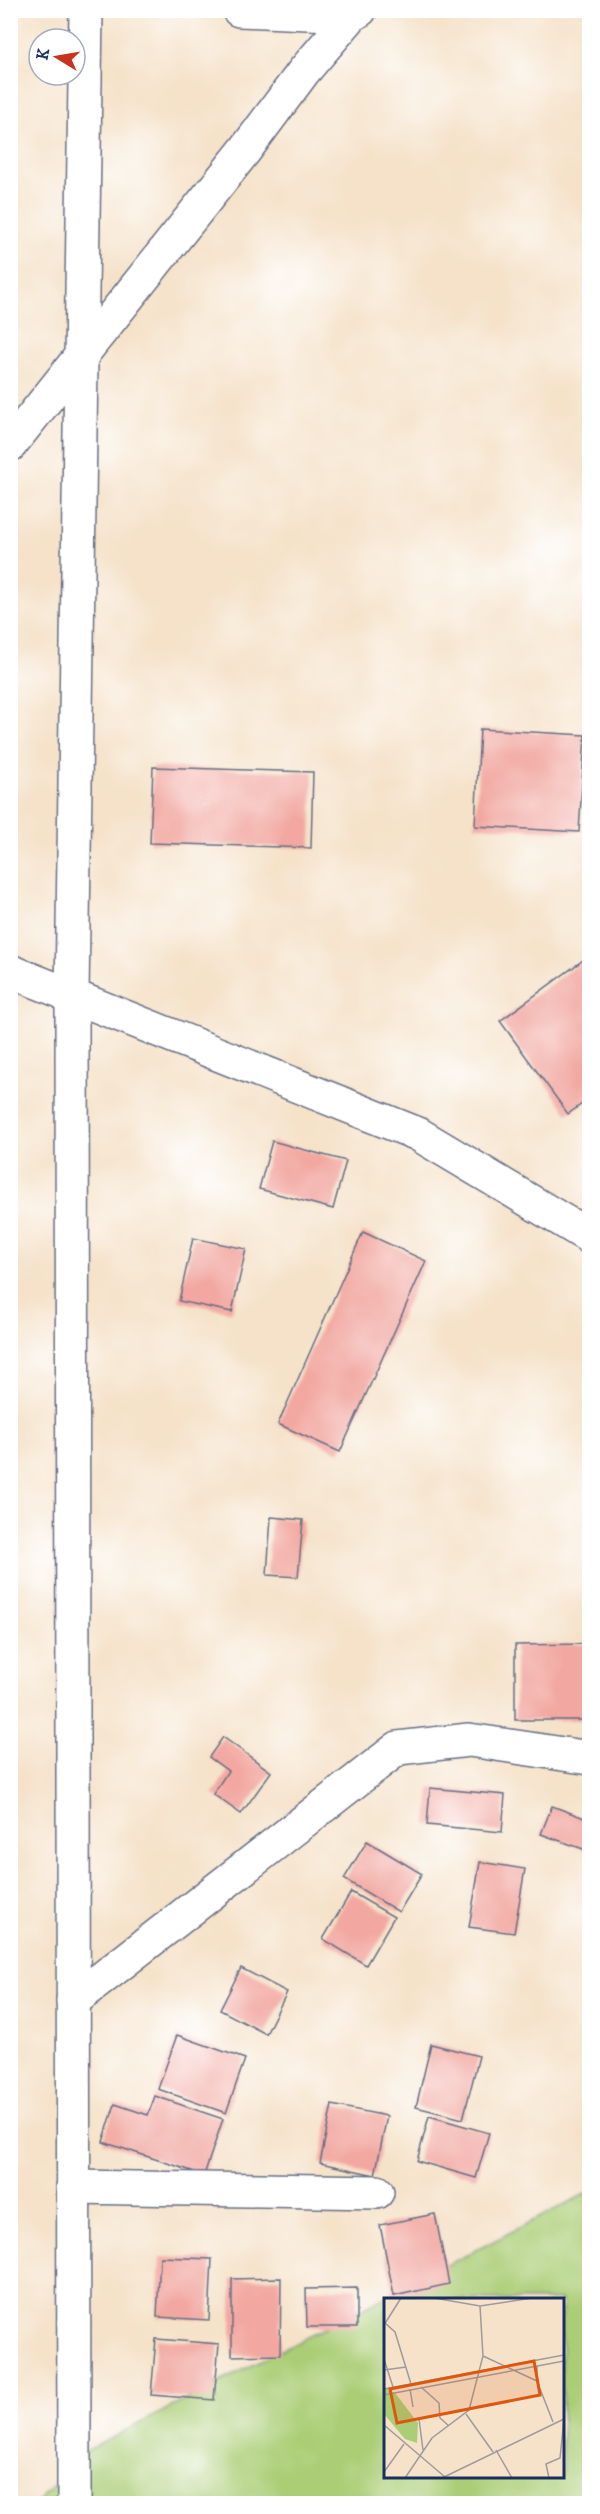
<svg xmlns="http://www.w3.org/2000/svg" width="600" height="2514" font-family="'IM FELL DW Pica',serif">
	<rect width="100%" height="100%" fill="#fff"/>
	<filter id="ink" filterUnits="userSpaceOnUse"><feTurbulence type="fractalNoise" baseFrequency=".0167" numOctaves="2"/><feDisplacementMap in="SourceGraphic" scale="12" xChannelSelector="R" yChannelSelector="G"/><feConvolveMatrix kernelMatrix="1 2 1 2 8 2 1 2 1" color-interpolation-filters="sRGB"/></filter>
	<filter id="wash" filterUnits="userSpaceOnUse"><feTurbulence type="fractalNoise" baseFrequency=".008" numOctaves="4" result="noise"/><feDisplacementMap in="SourceGraphic" scale="24" xChannelSelector="R" yChannelSelector="G"/><feGaussianBlur stdDeviation="1.35" result="paint"/><feColorMatrix in="noise" values="0 0 0 0 0 0 0 0 0 0 0 0 0 0 0 0 0 1.4 0 .05"/><feComposite in="paint" operator="in"/></filter>
	<g filter="url(#wash)">
		<rect width="100%" height="100%" fill="#f5e2c9"/>
		<!-- green -->
		<path fill="#aacd75" stroke="#627e6a" stroke-width="1.5" fill-rule="evenodd" d="M 589,2192 L 589,2503 L 36,2504 L 86,2451 ZM 386,2300 L 562,2300 L 562,2476 L 386,2476 Z"/>
		<g id="blocks">
			<!-- building -->
			<g fill="#f2a8a1">
				<path d="M 480,729 L 585,735 L 579,832 L 475,826 Z"/>
				<path d="M 153,767 L 313,772 L 311,848 L 150,843 Z"/>
				<path d="M 590,955 L 590,1098 L 568,1114 L 500,1021 Z"/>
				<path d="M 272,1141 L 346,1161 L 333,1209 L 259,1189 Z"/>
				<path d="M 363,1232 L 426,1261 L 340,1452 L 278,1424 Z"/>
				<path d="M 193,1238 L 246,1249 L 232,1312 L 179,1301 Z"/>
				<path d="M 271,1517 L 303,1520 L 298,1577 L 267,1575 Z"/>
				<path d="M 590,1644 L 590,1720 L 515,1720 L 515,1645 Z"/>
				<path d="M 223,1737 L 271,1772 L 241,1814 L 213,1794 L 228,1771 L 209,1757 Z"/>
				<path d="M 430,1788 L 505,1795 L 502,1832 L 427,1825 Z"/>
				<path d="M 552,1806 L 590,1820 L 590,1840 L 586,1850 L 541,1834 Z"/>
				<path d="M 367,1841 L 422,1874 L 399,1912 L 344,1879 Z"/>
				<path d="M 480,1862 L 525,1869 L 514,1933 L 469,1927 Z"/>
				<path d="M 351,1892 L 394,1917 L 366,1965 L 323,1939 Z"/>
				<path d="M 241,1968 L 287,1992 L 266,2034 L 220,2010 Z"/>
				<path d="M 177,2035 L 245,2059 L 226,2113 L 158,2089 Z"/>
				<path d="M 431,2044 L 479,2056 L 463,2119 L 416,2107 Z"/>
				<path d="M 155,2096 L 223,2119 L 204,2175 L 103,2142 L 115,2104 L 148,2115 Z"/>
				<path d="M 332,2105 L 387,2116 L 375,2175 L 320,2163 Z"/>
				<path d="M 429,2116 L 489,2133 L 476,2178 L 417,2161 Z"/>
				<path d="M 435,2214 L 449,2284 L 394,2296 L 380,2225 Z"/>
				<path d="M 160,2257 L 212,2259 L 209,2320 L 157,2317 Z"/>
				<path d="M 281,2278 L 280,2355 L 232,2356 L 232,2279 Z"/>
				<path d="M 357,2288 L 357,2327 L 307,2327 L 306,2289 Z"/>
				<path d="M 156,2339 L 219,2344 L 214,2400 L 151,2395 Z"/>
			</g>
		</g>
	</g>
	<g filter="url(#ink)">
		<use href="#blocks" fill-opacity="0" stroke="#676e83" stroke-width="1.5"/>
		<g fill="none" stroke-linecap="round" stroke-linejoin="round">
			<defs>
				<g id="street">
					<path d="M 239,10 L 352,15"/>
					<path d="M 10,445 L 246,149 L 304,71 L 352,15 L 360,10"/>
					<path d="M 10,971 L 418,1134 L 590,1237"/>
					<path d="M 73,2001 L 398,1748 L 469,1740 L 590,1758"/>
					<path d="M 73,2187 L 377,2192"/>
					<path d="M 74,2504 L 72,996 L 86,10"/>
				</g>
			</defs>
			<!-- street casing -->
			<use href="#street" stroke="#676e83" stroke-width="36"/>
			<!-- street -->
			<use href="#street" stroke="#fff" stroke-width="33"/>
		</g>
	</g>
	<!-- overview -->
	<g transform="translate(384 2298)">
		<rect width="180" height="180" fill="#f5e2c9"/>
		<path d="M 0,89 L 11,95 L 34,125 L 33,145 L 21,141 L 0,116 Z" fill="#aacd75"/>
		<path fill="none" stroke="#9e9a9e" stroke-width="1.5" d="M 50,0 L 96,8 L 148,0M 1,25 L 11,34 L 27,86M 0,27 L 17,0M 99,58 L 153,83M 0,61 L 9,89M 153,68 L 153,83 L 169,124M 0,72 L 22,69M 37,89 L 55,105 L 56,120 L 65,128M 0,91 L 180,57M 26,91 L 29,109M 0,97 L 180,63M 82,116 L 109,154M 35,121 L 39,152M 0,127 L 61,179M 112,152 L 128,180M 0,174 L 20,146M 21,180 L 48,140 L 85,112 L 99,58 L 96,8M 58,180 L 180,121M 165,180 L 162,166 L 176,160 L 180,121"/>
		<path fill="#de5710" fill-opacity="0.15" stroke="#de5710" stroke-width="3" d="M 150,63 L 156,97 L 13,125 L 6,91 Z"/>
		<rect width="180" height="180" fill="none" stroke="#1b2f5e" stroke-width="3"/>
	</g>
	<!-- margin -->
	<rect width="600" height="2514" fill="none" stroke="#fff" stroke-width="36"/>
	<!-- north arrow -->
	<g transform="translate(57 57) rotate(281)"><circle r="28" fill="#ffffff" stroke="#a4acbf" stroke-width="1.5"/>
	<path d="M0-4.5L10 22L0 15L-10 22Z" fill="#c8321e"/>
	<text y="-9" font-size="16" font-weight="bold" text-anchor="middle" fill="#1b2f5e">K</text>
	</g>
</svg>
